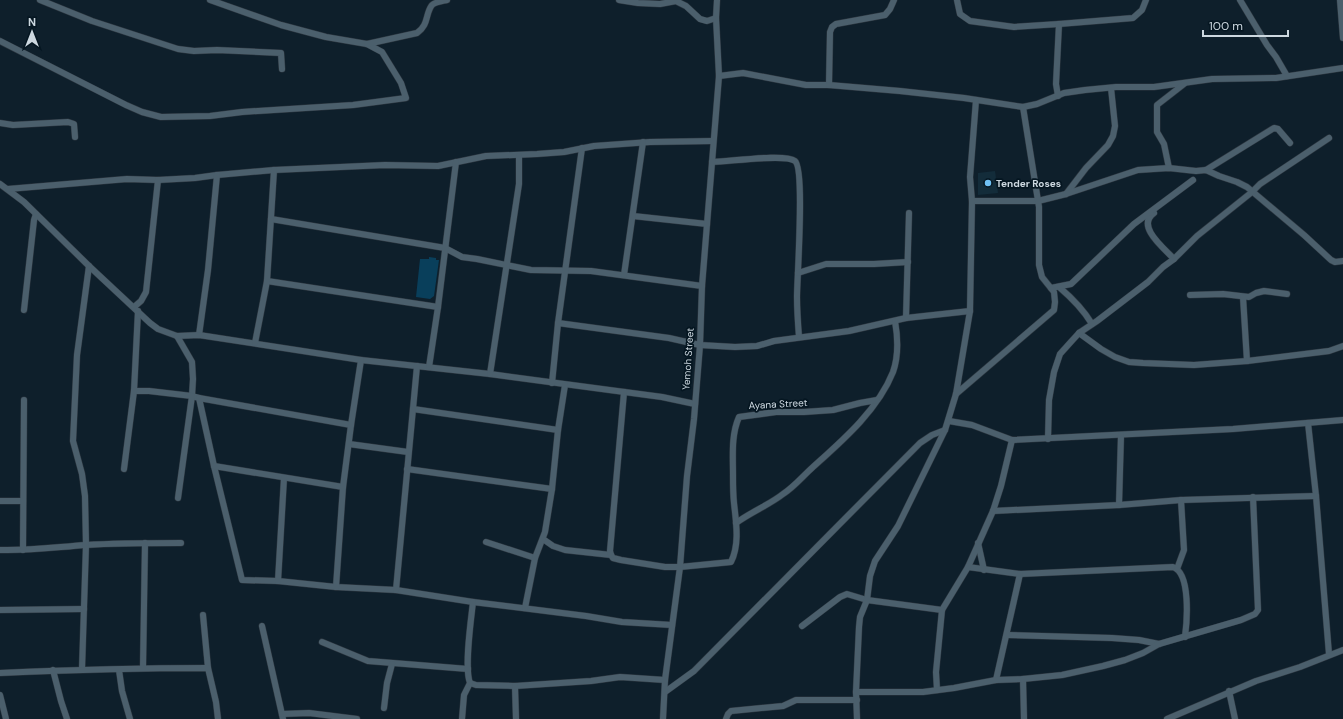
<svg xmlns="http://www.w3.org/2000/svg" width="1343" height="719" font-family="'DM Sans',sans-serif">
	<rect width="100%" height="100%" fill="#0e1f2b"/>
	<!-- built -->
	<path fill="#132c3a" d="M 995,171 L 998,193 L 978,195 L 978,173 Z"/>
	<!-- green -->
	<path fill="#093f5b" d="M 429,257 L 436,258 L 436,260 L 439,260 L 434,296 L 430,299 L 416,297 L 420,259 L 429,259 Z"/>
	<g fill="none" stroke-linecap="round" stroke-linejoin="round">
		<defs>
			<g id="minor">
				<path d="M 40,0 L 92,21 L 178,49 L 194,51 L 217,50 L 281,53 L 282,69"/>
				<path d="M 619,0 L 638,3 L 660,4 L 676,1 L 686,6 L 700,19 L 707,21 L 716,18"/>
				<path d="M 957,0 L 960,14 L 970,21 L 1014,27 L 1059,24 L 1133,18 L 1142,10 L 1146,0"/>
				<path d="M 1240,0 L 1267,45 L 1276,57 L 1287,76"/>
				<path d="M 1340,0 L 1343,38"/>
				<path d="M 0,41 L 126,105 L 142,112 L 161,117 L 210,116 L 242,112 L 353,105 L 406,98 L 401,83 L 382,52 L 367,44 L 326,37 L 281,25 L 210,0"/>
				<path d="M 367,44 L 417,33 C 429,25 425,14 432,5 C 435,2 443,1 447,0"/>
				<path d="M 719,76 L 743,73 L 806,85 L 829,85 L 900,91 L 964,98 L 1023,107 L 1037,104 L 1064,93 L 1085,90 L 1116,87 L 1154,87 L 1212,79 L 1276,78 L 1343,68"/>
				<path d="M 829,85 L 830,32 L 832,27 L 836,24 L 885,15 L 890,9 L 894,0"/>
				<path d="M 1058,96 L 1056,84 L 1059,24"/>
				<path d="M 0,123 L 13,125 L 68,122 L 74,124 L 75,137"/>
				<path d="M 712,162 C 728,162 785,153 795,161 C 805,169 797,278 797,297 C 797,310 798,324 799,337"/>
				<path d="M 1169,168 L 1164,144 L 1157,132 L 1157,105 L 1184,84"/>
				<path d="M 1206,170 L 1274,128 L 1278,129 L 1290,143"/>
				<path d="M 0,184 L 24,202 L 89,266 L 150,323 L 158,329 L 177,336 L 192,362 L 193,379 L 192,396 L 199,398 L 214,466 L 242,580 L 278,581 L 336,587 L 396,590 L 473,602 L 586,616 L 622,622 L 672,625"/>
				<path d="M 8,189 L 127,179 L 158,180 L 195,178 L 217,175 L 274,170 L 385,165 L 438,166 L 486,156 L 537,154 L 564,152 L 594,146 L 650,142 L 713,141"/>
				<path d="M 1066,194 L 1086,168 L 1108,145 L 1113,136 L 1115,126 L 1111,88"/>
				<path d="M 972,201 L 1038,201 L 1066,194 L 1138,170 L 1169,168 L 1196,171 L 1206,170 L 1219,176 L 1237,182 L 1247,187 L 1304,235 L 1331,260 L 1335,262 L 1343,261"/>
				<path d="M 1154,213 C 1135,226 1165,249 1174,259"/>
				<path d="M 633,216 L 707,224"/>
				<path d="M 271,219 L 445,248 L 462,257 L 477,259 L 531,270 L 591,271 L 702,286"/>
				<path d="M 798,273 L 826,264 L 874,264 L 908,262"/>
				<path d="M 624,275 L 643,142"/>
				<path d="M 267,281 L 438,307"/>
				<path d="M 1059,287 C 1072,298 1083,309 1092,324"/>
				<path d="M 1051,288 L 1071,284 L 1134,224 L 1193,180"/>
				<path d="M 1190,295 L 1223,294 L 1249,297 L 1256,293 L 1264,291 L 1287,294"/>
				<path d="M 1243,297 L 1247,361"/>
				<path d="M 134,307 L 141,301 L 146,292 L 158,180"/>
				<path d="M 24,310 L 34,220 L 36,214"/>
				<path d="M 906,318 L 909,213"/>
				<path d="M 558,323 L 669,338 L 700,345 L 735,347 L 757,346 L 774,341 L 849,331 L 906,318 L 970,311"/>
				<path d="M 1079,333 L 1101,349 L 1115,357 L 1129,362 L 1143,363 L 1194,365 L 1247,361 L 1329,351 L 1343,346"/>
				<path d="M 199,335 L 208,270 L 217,175"/>
				<path d="M 177,336 L 199,335 L 361,360 L 490,374 L 662,397 L 695,404"/>
				<path d="M 255,343 L 267,281 L 274,170"/>
				<path d="M 429,367 L 438,307 L 456,162"/>
				<path d="M 490,374 L 519,184 L 519,156"/>
				<path d="M 552,383 L 558,323 L 582,148"/>
				<path d="M 134,391 L 149,391 L 192,396 L 178,498"/>
				<path d="M 956,394 L 1054,310 L 1055,302 L 1054,292 L 1042,277 L 1039,265 L 1039,207 L 1023,107"/>
				<path d="M 199,398 L 351,425"/>
				<path d="M 413,409 L 558,430"/>
				<path d="M 949,421 L 972,425 L 1012,440 L 1233,429 L 1343,420"/>
				<path d="M 1308,423 L 1316,496 L 1329,654"/>
				<path d="M 1048,439 L 1049,400 L 1054,372 L 1060,354 L 1069,344 L 1079,333 L 1097,321 L 1148,282 L 1163,267 L 1174,259 L 1197,236 L 1252,192 L 1260,184 L 1329,138"/>
				<path d="M 349,444 L 408,452"/>
				<path d="M 214,466 L 343,487"/>
				<path d="M 124,469 L 134,391 L 138,311"/>
				<path d="M 407,469 L 552,489"/>
				<path d="M 0,501 L 23,501"/>
				<path d="M 1119,505 L 1121,435"/>
				<path d="M 993,511 L 1119,505 L 1181,500 L 1316,496"/>
				<path d="M 736,523 C 751,512 769,505 783,494 C 794,487 803,476 813,467 C 842,441 878,410 893,372 C 899,355 898,338 895,321"/>
				<path d="M 543,539 L 553,546 L 565,550 L 611,555 L 613,558 L 621,560 L 665,567 L 680,567 L 731,562 C 740,544 736,522 734,503 C 733,494 733,484 733,475 C 733,456 731,435 739,417 L 776,412 L 804,412 L 833,410 L 860,403 L 877,400"/>
				<path d="M 486,542 L 535,558"/>
				<path d="M 978,543 L 984,570"/>
				<path d="M 0,550 C 29,551 57,547 86,545 C 117,543 149,543 181,543"/>
				<path d="M 23,550 L 24,400"/>
				<path d="M 611,555 L 610,551 L 624,392"/>
				<path d="M 968,567 L 1020,574 L 1173,567 C 1191,573 1187,622 1185,637"/>
				<path d="M 1177,569 L 1184,550 L 1181,500"/>
				<path d="M 278,581 L 284,478"/>
				<path d="M 336,587 L 343,487 L 351,425 L 361,360"/>
				<path d="M 396,590 L 417,366"/>
				<path d="M 525,608 L 535,558 L 545,532 L 552,489 L 558,430 L 565,385"/>
				<path d="M 0,610 L 84,609"/>
				<path d="M 203,615 L 208,668"/>
				<path d="M 262,626 L 283,719"/>
				<path d="M 802,626 L 840,597 L 847,594 L 867,600 L 942,610 L 968,567 L 993,511 L 1001,486 L 1012,440"/>
				<path d="M 1007,635 L 1112,638 L 1139,640 L 1159,644"/>
				<path d="M 322,642 L 368,661 L 468,669"/>
				<path d="M 143,668 L 145,543"/>
				<path d="M 82,669 L 86,545 L 85,496 L 82,474 L 73,441 L 77,355 L 89,266"/>
				<path d="M 53,670 L 61,701 L 67,719"/>
				<path d="M 119,670 L 122,691 L 130,719"/>
				<path d="M 0,673 C 69,670 138,668 208,668 L 216,702 L 218,719"/>
				<path d="M 1023,679 L 1024,719"/>
				<path d="M 996,680 L 1020,574"/>
				<path d="M 470,683 L 476,685 L 515,686 L 591,681 L 620,677 L 665,680"/>
				<path d="M 515,686 L 516,719"/>
				<path d="M 937,690 L 936,672 L 942,610"/>
				<path d="M 1229,691 L 1235,719"/>
				<path d="M 665,692 L 694,671 L 920,443 L 932,435 L 945,430"/>
				<path d="M 856,692 L 923,692 L 954,688 L 996,680 L 1023,679 L 1062,675 L 1103,666 L 1125,660 L 1143,653 L 1159,644 L 1241,620 L 1255,614 L 1258,610 L 1253,497"/>
				<path d="M 0,695 L 6,719"/>
				<path d="M 384,708 L 387,683 L 392,664"/>
				<path d="M 282,714 L 309,713 L 357,719"/>
				<path d="M 462,719 L 464,695 L 470,683 C 464,668 471,620 473,602"/>
				<path d="M 663,719 L 665,680 L 680,567 L 687,476 L 694,419 L 700,345 L 702,286 L 719,76 L 716,18 L 717,0"/>
				<path d="M 726,719 L 728,714 L 731,711 L 783,706 L 796,700 L 857,700"/>
				<path d="M 857,719 L 856,692 L 859,627 L 860,617 L 867,600 L 870,576 L 875,561 L 898,526 L 945,430 L 956,394 L 970,311 L 972,201 L 970,177 L 976,100"/>
				<path d="M 1167,719 L 1256,681 L 1300,667 L 1343,650"/>
			</g>
		</defs>
		<!-- minor casing -->
		<use href="#minor" stroke="#2d3740" stroke-width="7"/>
		<!-- minor -->
		<use href="#minor" stroke="#4b5f6c" stroke-width="6"/>
	</g>
	<!-- markers -->
	<circle fill="#70c1f4" stroke="#051621" stroke-width="1.5" cx="988" cy="183" r="4"/>
	<g text-anchor="middle" dominant-baseline="central" stroke-width="3.5" stroke-linejoin="round" paint-order="stroke">
		<!-- poi labels -->
		<g font-size="10" font-weight="bold" fill="#cdd8e0" stroke="#051621" text-anchor="start">
			<text x="996" y="183">Tender Roses</text>
		</g>
		<!-- street labels -->
		<g font-size="10" fill="#cdd8e0" stroke="#051621">
			<text transform="translate(688 359) rotate(-86)">Yemoh Street</text>
			<text transform="translate(778 404) rotate(-3)">Ayana Street</text>
		</g>
	</g>
	<!-- north arrow -->
	<g transform="translate(32 32)" stroke="#051621" stroke-width="3" paint-order="stroke">
	<path d="M0-3L7 15L0 10L-7 15Z" fill="#cdd8e0"/>
	<text y="-6" font-size="11" font-weight="bold" text-anchor="middle" fill="#cdd8e0">N</text>
	</g>
	<!-- scale -->
	<path d="M1203 30v6h85v-6" fill="none" stroke="#cdd8e0" stroke-width="2"/>
	<text x="1209" y="30" font-size="12" fill="#cdd8e0" stroke="#051621" stroke-width="3" paint-order="stroke">100 m</text>
</svg>
